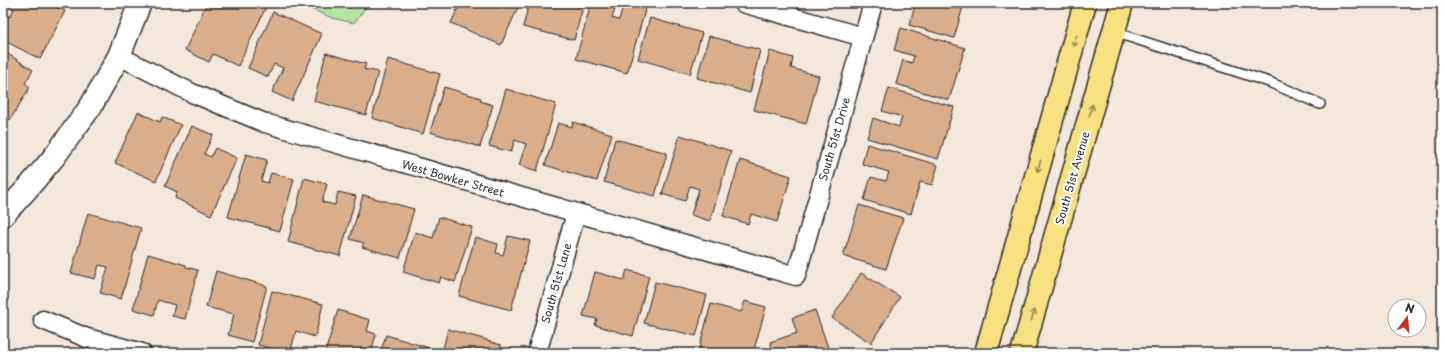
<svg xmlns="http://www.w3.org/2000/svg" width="1445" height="356" font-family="'Playpen Sans',sans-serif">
	<rect width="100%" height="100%" fill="#f4e7dc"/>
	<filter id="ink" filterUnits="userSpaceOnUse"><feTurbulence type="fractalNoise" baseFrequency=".025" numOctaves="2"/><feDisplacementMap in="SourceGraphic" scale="8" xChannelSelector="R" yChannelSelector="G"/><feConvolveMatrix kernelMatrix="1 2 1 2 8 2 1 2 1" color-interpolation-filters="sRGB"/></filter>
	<g filter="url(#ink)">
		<!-- green -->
		<path fill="#b4e4a4" stroke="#708868" d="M 297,3 L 369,3 L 354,23 L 332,18 Z"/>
		<!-- building -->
		<g fill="#dbae8c" stroke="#2b2b2b">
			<path d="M 3,3 L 49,3 L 65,11 L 40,59 L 3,40 L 3,13 L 10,17 L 14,9 Z"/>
			<path d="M 207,3 L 257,3 L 266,7 L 238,66 L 213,54 L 209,62 L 185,50 Z"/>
			<path d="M 460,3 L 520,3 L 501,45 L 451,23 Z"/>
			<path d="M 529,3 L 584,3 L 574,40 L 523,27 Z"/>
			<path d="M 591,3 L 615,9 L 612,18 L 619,20 L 624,3 L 631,3 L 646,7 L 627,73 L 576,59 Z"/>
			<path d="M 916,3 L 964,3 L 954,38 L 909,25 Z"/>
			<path d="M 273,12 L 322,34 L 292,101 L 272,92 L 283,68 L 274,64 L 268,77 L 248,68 Z"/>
			<path d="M 650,18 L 702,33 L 690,74 L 638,59 Z"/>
			<path d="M 901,28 L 965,48 L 949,100 L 896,84 L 903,60 L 912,63 L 914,56 L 894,50 Z"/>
			<path d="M 709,36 L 760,50 L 750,93 L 697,78 Z"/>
			<path d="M 3,51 L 33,70 L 25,83 L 30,87 L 10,120 L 3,115 Z"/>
			<path d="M 770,51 L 793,58 L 791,68 L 819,76 L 806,124 L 754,110 Z"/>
			<path d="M 326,53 L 366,64 L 364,69 L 378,72 L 366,115 L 314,101 Z"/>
			<path d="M 388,59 L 440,74 L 423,134 L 372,118 Z"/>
			<path d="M 444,87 L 481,98 L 480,101 L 493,105 L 480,147 L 430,132 Z"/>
			<path d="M 889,88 L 954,107 L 938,159 L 867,138 L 873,118 L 899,127 L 902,117 L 882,111 Z"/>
			<path d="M 506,89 L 556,104 L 537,171 L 519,165 L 526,144 L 515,140 L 511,152 L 489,146 Z"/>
			<path d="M 138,112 L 160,122 L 162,117 L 181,125 L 156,181 L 115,163 Z"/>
			<path d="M 573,122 L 612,134 L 597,181 L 545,165 L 558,123 L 572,127 Z"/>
			<path d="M 192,126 L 213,135 L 204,154 L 211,157 L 215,148 L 237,158 L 211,215 L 175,198 L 177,192 L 165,186 Z"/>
			<path d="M 680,135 L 731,151 L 710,221 L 691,215 L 699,189 L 690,186 L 685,201 L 662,194 Z"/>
			<path d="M 615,139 L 667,153 L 655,196 L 604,182 Z"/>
			<path d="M 867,144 L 938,165 L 932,185 L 920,182 L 911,214 L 864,200 L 871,177 L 886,181 L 889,172 L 862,164 Z"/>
			<path d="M 246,154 L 267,160 L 261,181 L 268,183 L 271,173 L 294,179 L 280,231 L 228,217 Z"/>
			<path d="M 740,160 L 791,176 L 777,222 L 751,214 L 748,224 L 723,216 Z"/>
			<path d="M 304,178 L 327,184 L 322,202 L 335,205 L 338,192 L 356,196 L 340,256 L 288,242 Z"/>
			<path d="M 363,195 L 414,209 L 400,258 L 362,247 L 364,243 L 350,239 Z"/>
			<path d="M 859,205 L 903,218 L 886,269 L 843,256 Z"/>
			<path d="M 88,213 L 141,228 L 121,299 L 100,293 L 108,267 L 99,265 L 95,279 L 71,273 Z"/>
			<path d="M 439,217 L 472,227 L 455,282 L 441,277 L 439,283 L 403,272 L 415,232 L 433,238 Z"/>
			<path d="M 508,236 L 530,241 L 511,310 L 459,296 L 475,237 L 498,244 L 496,253 L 503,255 Z"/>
			<path d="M 148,254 L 186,265 L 186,267 L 198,270 L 185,319 L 172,316 L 175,305 L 158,300 L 154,315 L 133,309 Z"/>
			<path d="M 627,270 L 649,276 L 633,336 L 595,325 L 597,319 L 583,316 L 595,272 L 624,280 Z"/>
			<path d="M 216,271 L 267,286 L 252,342 L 228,335 L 234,314 L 206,307 Z"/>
			<path d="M 861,273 L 900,297 L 871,343 L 832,318 Z"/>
			<path d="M 655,282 L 707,295 L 696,336 L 644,323 Z"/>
			<path d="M 272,291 L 323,304 L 315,337 L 296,331 L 290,353 L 258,345 Z"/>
			<path d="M 745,301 L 766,307 L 753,353 L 698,353 L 711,304 L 741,312 Z"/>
			<path d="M 338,310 L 370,320 L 367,331 L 376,334 L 371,353 L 325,353 Z"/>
			<path d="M 815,310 L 830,353 L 774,353 L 770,342 L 797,333 L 792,318 Z"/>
			<path d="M 448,329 L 487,340 L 487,341 L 501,345 L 499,353 L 442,353 Z"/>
			<path d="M 386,335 L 436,350 L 436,353 L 380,353 Z"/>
		</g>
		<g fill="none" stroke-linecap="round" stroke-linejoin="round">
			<defs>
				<path id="lane" d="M 1114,32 L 1269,82 L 1320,104"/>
				<g id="street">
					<path d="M 743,3 L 863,37"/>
					<path d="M 119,56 L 192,93 L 265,123 L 796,276 L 873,3"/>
					<path d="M 43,320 L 87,338 L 142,353"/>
					<path d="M 537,353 L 576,213"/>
				</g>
				<path id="secondary" d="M 3,215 L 27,189 L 54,157 L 91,106 L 119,56 L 140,3"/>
				<g id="primary">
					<path d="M 986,353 L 1085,3"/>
					<path d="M 1022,353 L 1122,3"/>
				</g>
			</defs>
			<!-- lane casing -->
			<use href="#lane" stroke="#2b2b2b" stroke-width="12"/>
			<!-- street casing -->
			<use href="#street" stroke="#2b2b2b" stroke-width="21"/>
			<!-- secondary casing -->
			<use href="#secondary" stroke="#2b2b2b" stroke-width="25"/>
			<!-- primary casing -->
			<use href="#primary" stroke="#2b2b2b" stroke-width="25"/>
			<!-- lane -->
			<use href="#lane" stroke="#fff" stroke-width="9"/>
			<!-- street -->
			<use href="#street" stroke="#fff" stroke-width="18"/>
			<!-- secondary -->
			<use href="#secondary" stroke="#fff" stroke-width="22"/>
			<!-- primary -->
			<use href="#primary" stroke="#f9e181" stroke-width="22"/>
		</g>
		<!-- one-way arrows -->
		<defs><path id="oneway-shaft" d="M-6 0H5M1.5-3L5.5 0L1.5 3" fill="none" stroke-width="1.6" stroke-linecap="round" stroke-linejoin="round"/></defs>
		<g stroke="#928656">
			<use href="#oneway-shaft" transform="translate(1075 41) rotate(106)"/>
			<use href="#oneway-shaft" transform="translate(1091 110) rotate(-74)"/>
			<use href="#oneway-shaft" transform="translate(1039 166) rotate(106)"/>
			<use href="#oneway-shaft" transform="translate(1033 315) rotate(-74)"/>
		</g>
	</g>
	<g text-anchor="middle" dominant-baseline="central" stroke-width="4" stroke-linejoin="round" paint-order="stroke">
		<!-- street labels -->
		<g font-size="11" fill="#2b2b2b" stroke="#fff">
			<text transform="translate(834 139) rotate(-74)">South 51st Drive</text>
			<text transform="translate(453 178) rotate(16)">West Bowker Street</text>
			<text transform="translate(1072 178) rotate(-74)">South 51st Avenue</text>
			<text transform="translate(556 283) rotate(-74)">South 51st Lane</text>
		</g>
	</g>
	<!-- margin -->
	<rect width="1445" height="356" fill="none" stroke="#fff" stroke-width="16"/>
	<rect x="8" y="8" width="1429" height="340" fill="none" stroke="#2b2b2b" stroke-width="1.5" filter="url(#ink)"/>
	<!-- north arrow -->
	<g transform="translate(1407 318) rotate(16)"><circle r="19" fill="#ffffff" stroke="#aaaaaa"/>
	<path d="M0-3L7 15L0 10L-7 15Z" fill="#c8321e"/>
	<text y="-6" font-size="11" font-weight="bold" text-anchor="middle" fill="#2b2b2b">N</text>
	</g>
</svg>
